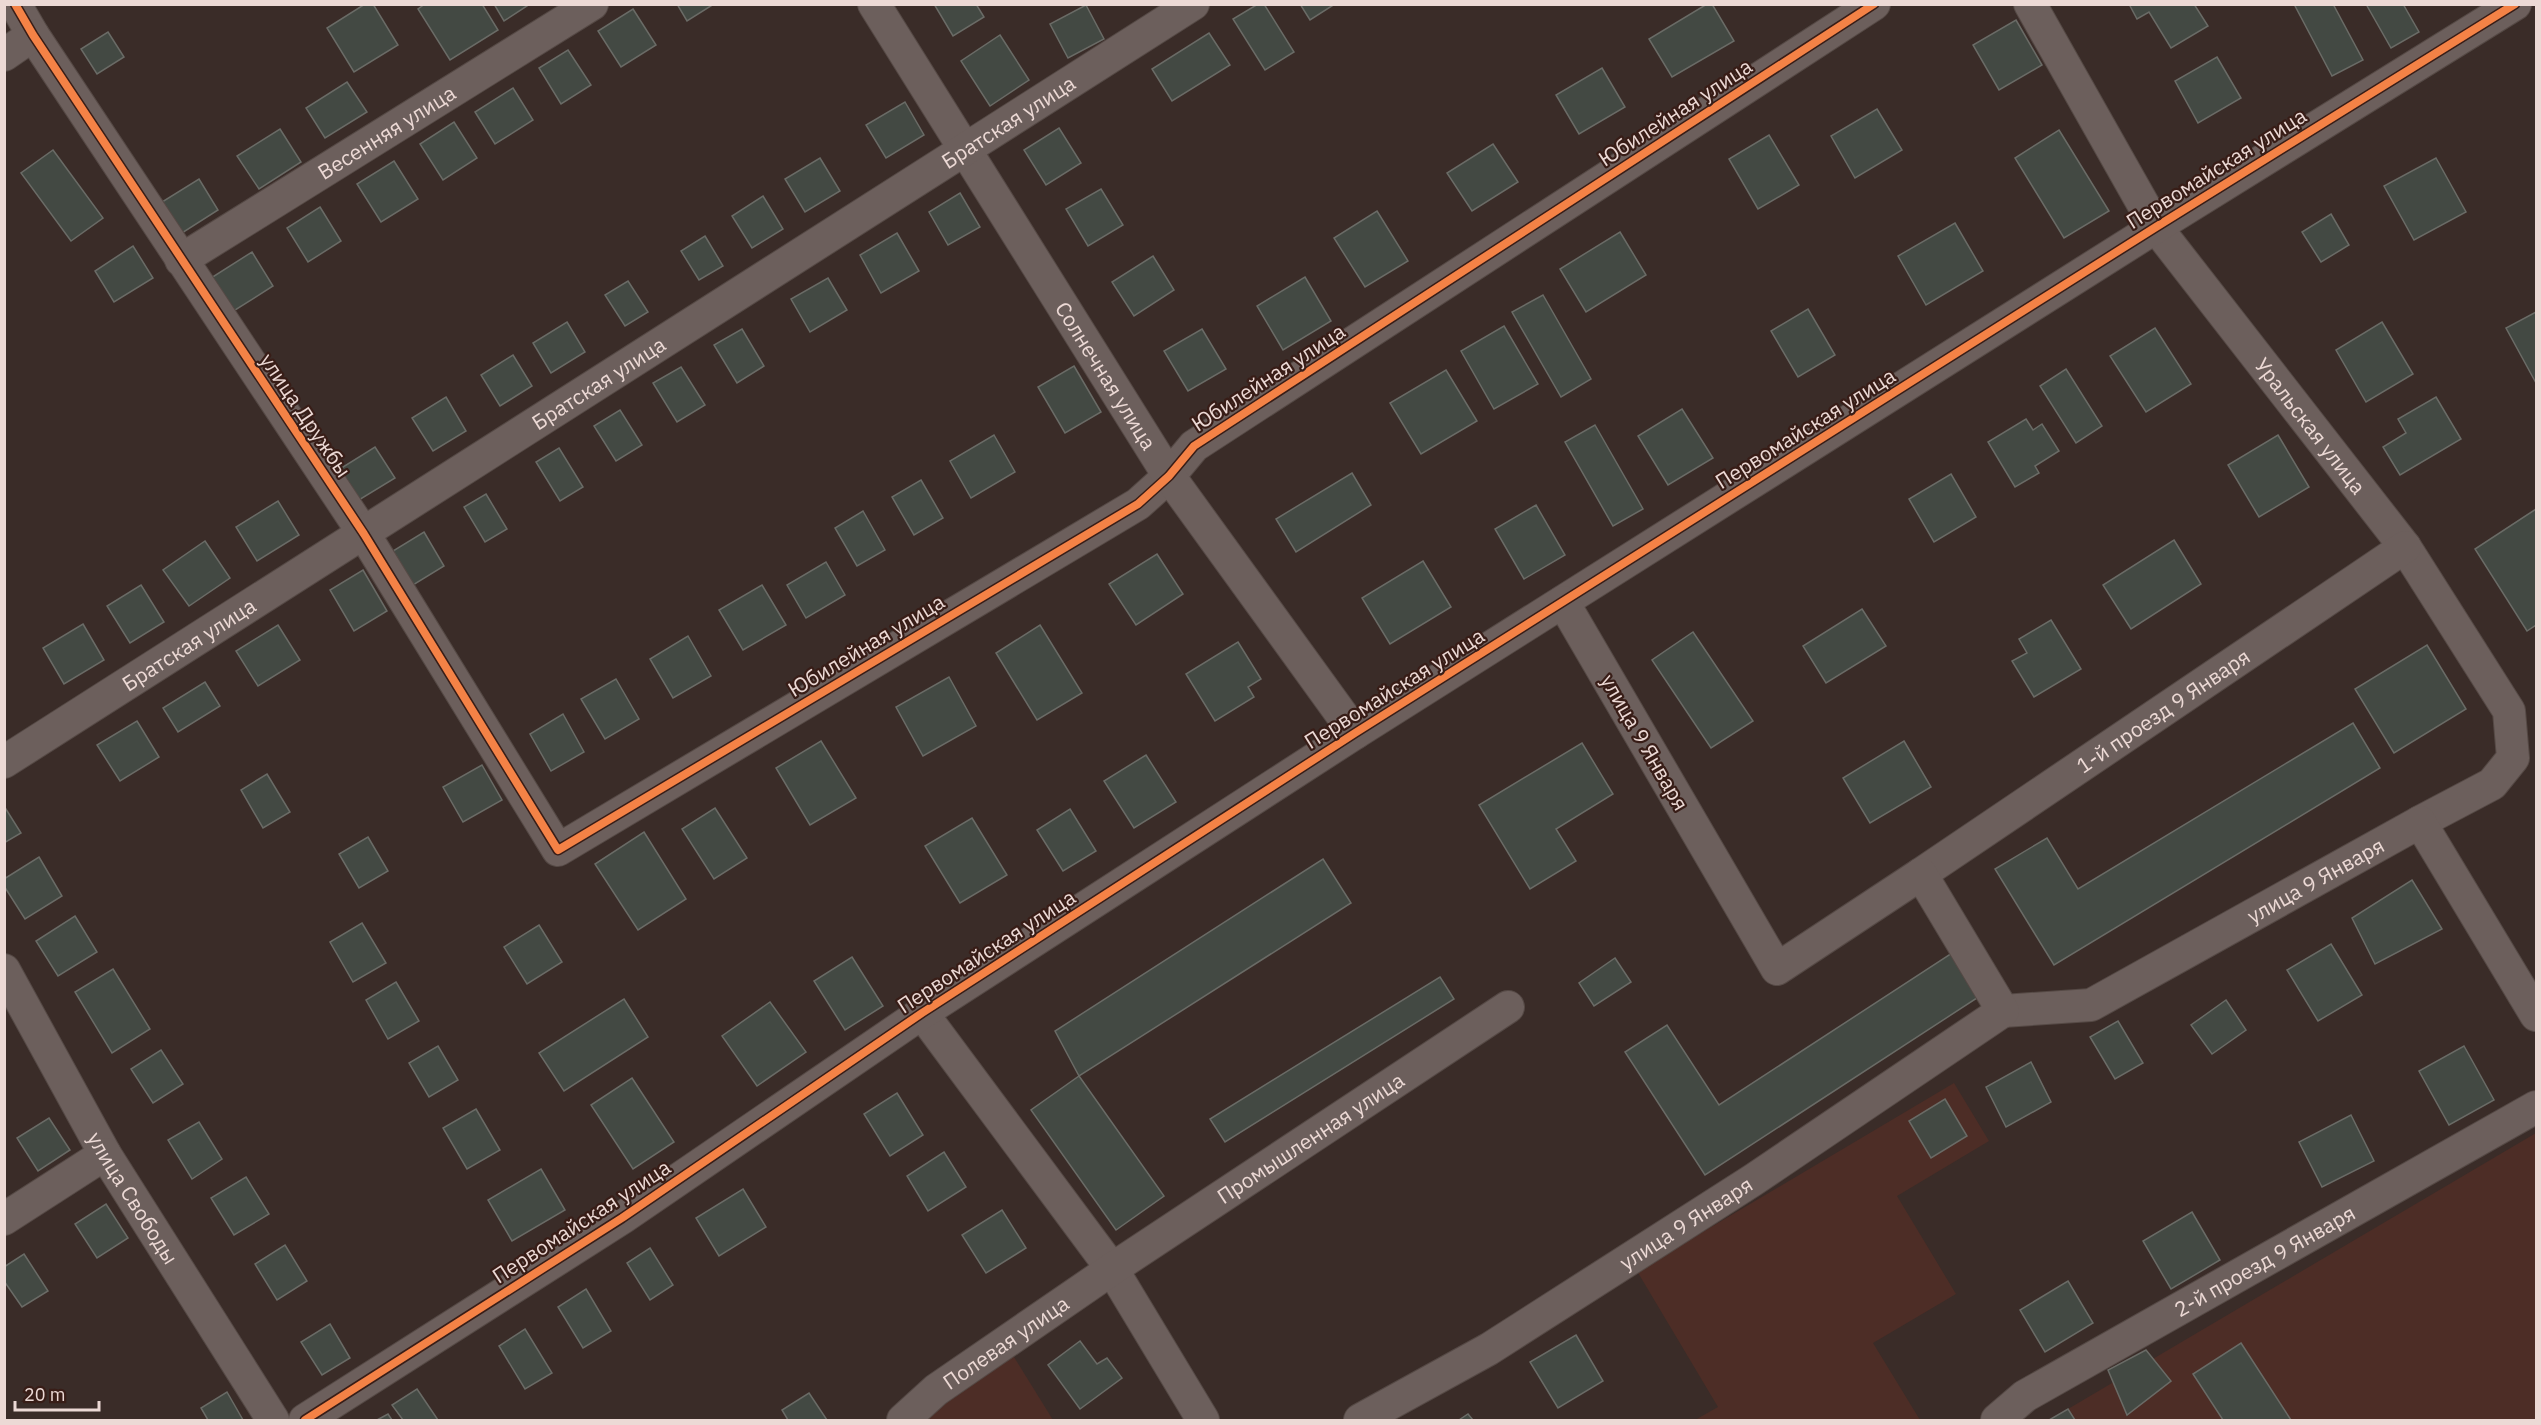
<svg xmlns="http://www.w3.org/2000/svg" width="2541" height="1425" font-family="'IBM Plex Sans',sans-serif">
	<rect width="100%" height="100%" fill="#3a2c28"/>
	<!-- built -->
	<g fill="#4d2d26">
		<path d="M 1954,1083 L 1989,1141 L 1897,1196 L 1956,1294 L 1873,1343 L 1920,1420 L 1695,1420 L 1718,1407 L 1637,1271 Z"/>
		<path d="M 2536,1133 L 2536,1420 L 2049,1420 L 2068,1409 Z"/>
		<path d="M 1009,1349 L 1053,1420 L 921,1420 Z"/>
	</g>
	<!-- building -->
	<g fill="#434943" stroke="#6a6b66" stroke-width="1.5">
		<path d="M 365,4 L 373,4 L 398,45 L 354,72 L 327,28 Z"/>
		<path d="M 425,4 L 482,4 L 498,30 L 450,60 L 418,9 Z"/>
		<path d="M 494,4 L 530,4 L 504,21 Z"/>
		<path d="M 677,4 L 714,4 L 687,21 Z"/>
		<path d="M 934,4 L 976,4 L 984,17 L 953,36 Z"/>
		<path d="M 1258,4 L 1264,4 L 1294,52 L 1265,70 L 1233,19 Z"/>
		<path d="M 1300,4 L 1335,4 L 1310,20 Z"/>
		<path d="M 1707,4 L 1712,4 L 1734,41 L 1672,77 L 1649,39 Z"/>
		<path d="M 2129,4 L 2194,4 L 2208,26 L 2171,48 L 2149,12 L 2137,19 Z"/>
		<path d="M 2294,4 L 2333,4 L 2363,60 L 2332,76 Z"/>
		<path d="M 2366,4 L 2403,4 L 2419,32 L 2391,48 Z"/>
		<path d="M 1086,5 L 1104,39 L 1068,58 L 1050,24 Z"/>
		<path d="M 633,9 L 656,45 L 621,67 L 598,31 Z"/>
		<path d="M 2016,20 L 2042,65 L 1999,90 L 1973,45 Z"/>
		<path d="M 108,32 L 124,57 L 97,74 L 81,49 Z"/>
		<path d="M 1209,33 L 1230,65 L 1172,101 L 1152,69 Z"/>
		<path d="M 1000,35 L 1029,80 L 990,106 L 961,61 Z"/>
		<path d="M 568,50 L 591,85 L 561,104 L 539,68 Z"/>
		<path d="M 2217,57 L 2241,98 L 2198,123 L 2175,81 Z"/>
		<path d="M 1602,68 L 1625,107 L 1579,134 L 1556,95 Z"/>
		<path d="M 347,82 L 367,112 L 325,138 L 306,108 Z"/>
		<path d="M 513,88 L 533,120 L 495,144 L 475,112 Z"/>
		<path d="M 905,102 L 924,135 L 886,158 L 866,125 Z"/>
		<path d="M 1877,109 L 1902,150 L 1855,178 L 1831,136 Z"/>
		<path d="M 454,122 L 477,158 L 443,180 L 420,144 Z"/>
		<path d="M 1059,128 L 1081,163 L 1046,185 L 1024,150 Z"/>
		<path d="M 280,129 L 301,162 L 259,189 L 237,156 Z"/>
		<path d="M 2059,130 L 2109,211 L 2064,238 L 2015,158 Z"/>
		<path d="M 1769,135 L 1799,185 L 1758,209 L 1729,159 Z"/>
		<path d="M 1493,144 L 1518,182 L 1472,211 L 1447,173 Z"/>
		<path d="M 53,150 L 103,218 L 71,241 L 21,173 Z"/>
		<path d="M 820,158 L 840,191 L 805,212 L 785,179 Z"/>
		<path d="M 2436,158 L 2466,212 L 2414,240 L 2384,186 Z"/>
		<path d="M 394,161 L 418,199 L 381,222 L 357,184 Z"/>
		<path d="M 199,179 L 218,210 L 182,233 L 162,202 Z"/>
		<path d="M 1101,189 L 1123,225 L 1088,246 L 1066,209 Z"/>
		<path d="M 960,193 L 980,227 L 948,245 L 929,212 Z"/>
		<path d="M 763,196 L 783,229 L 752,248 L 732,216 Z"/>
		<path d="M 320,207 L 341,241 L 308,262 L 287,228 Z"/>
		<path d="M 1377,211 L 1408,261 L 1365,287 L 1334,238 Z"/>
		<path d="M 2331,214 L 2349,245 L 2321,262 L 2302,232 Z"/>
		<path d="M 1955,223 L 1983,271 L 1926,305 L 1898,256 Z"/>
		<path d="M 1620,232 L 1646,275 L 1586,312 L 1560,269 Z"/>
		<path d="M 897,233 L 919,271 L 881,293 L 860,255 Z"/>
		<path d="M 705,236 L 723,266 L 699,280 L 681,251 Z"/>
		<path d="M 133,246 L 153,278 L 114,302 L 95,271 Z"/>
		<path d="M 252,252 L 273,286 L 232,312 L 211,278 Z"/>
		<path d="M 1153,256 L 1174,290 L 1134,316 L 1112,282 Z"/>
		<path d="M 1305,277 L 1331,321 L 1283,350 L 1257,306 Z"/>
		<path d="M 828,278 L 847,310 L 810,332 L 791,299 Z"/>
		<path d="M 628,281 L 648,312 L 625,326 L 605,295 Z"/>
		<path d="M 1543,295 L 1591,379 L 1561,397 L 1512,312 Z"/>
		<path d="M 1808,309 L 1835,355 L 1798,377 L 1771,331 Z"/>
		<path d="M 2536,312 L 2536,383 L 2506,328 Z"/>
		<path d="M 567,322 L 585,352 L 551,373 L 533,343 Z"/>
		<path d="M 2382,322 L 2413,374 L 2366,402 L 2336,350 Z"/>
		<path d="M 1504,326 L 1538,384 L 1494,409 L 1461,351 Z"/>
		<path d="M 2155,328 L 2191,384 L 2146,412 L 2110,356 Z"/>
		<path d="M 742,329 L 764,366 L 737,383 L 714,345 Z"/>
		<path d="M 1202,329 L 1226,369 L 1188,391 L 1164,351 Z"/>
		<path d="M 513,355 L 532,386 L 500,406 L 481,375 Z"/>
		<path d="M 1074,366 L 1101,412 L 1065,433 L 1038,387 Z"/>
		<path d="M 681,367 L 705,405 L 677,422 L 653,383 Z"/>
		<path d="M 2066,369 L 2102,426 L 2076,443 L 2040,386 Z"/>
		<path d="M 1446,370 L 1477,421 L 1421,454 L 1390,403 Z"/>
		<path d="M 446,397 L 466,431 L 433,451 L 412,418 Z"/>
		<path d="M 2436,397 L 2461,439 L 2400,475 L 2383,447 L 2406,433 L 2398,419 Z"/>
		<path d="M 1682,409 L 1713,458 L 1668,485 L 1638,436 Z"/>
		<path d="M 620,410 L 642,445 L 616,461 L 594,426 Z"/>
		<path d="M 2026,419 L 2033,430 L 2042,424 L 2059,451 L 2035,466 L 2039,473 L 2015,487 L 1988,442 Z"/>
		<path d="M 1595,425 L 1643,509 L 1613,526 L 1565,442 Z"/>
		<path d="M 994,435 L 1015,472 L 971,498 L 950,461 Z"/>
		<path d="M 2278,435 L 2309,487 L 2259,517 L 2228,465 Z"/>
		<path d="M 375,447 L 395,478 L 354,503 L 335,472 Z"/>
		<path d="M 559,448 L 583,487 L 560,501 L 536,462 Z"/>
		<path d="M 1352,473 L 1371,505 L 1296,552 L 1276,519 Z"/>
		<path d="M 1951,474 L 1976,517 L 1934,542 L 1909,499 Z"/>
		<path d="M 921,480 L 943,518 L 914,535 L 892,497 Z"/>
		<path d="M 486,494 L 507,529 L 485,542 L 464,507 Z"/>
		<path d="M 278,501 L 299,535 L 257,561 L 236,527 Z"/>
		<path d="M 1536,505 L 1565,555 L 1524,579 L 1495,529 Z"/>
		<path d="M 2536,509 L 2536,625 L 2527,631 L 2475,549 Z"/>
		<path d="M 863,511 L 885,550 L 857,566 L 835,528 Z"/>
		<path d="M 424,532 L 444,566 L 413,585 L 393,551 Z"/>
		<path d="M 2174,540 L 2201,584 L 2131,629 L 2103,585 Z"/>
		<path d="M 205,541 L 230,578 L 189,606 L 163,570 Z"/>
		<path d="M 1157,554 L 1183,594 L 1136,625 L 1109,584 Z"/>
		<path d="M 1423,561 L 1451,607 L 1390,644 L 1362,598 Z"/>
		<path d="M 826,562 L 845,595 L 806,618 L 787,585 Z"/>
		<path d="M 363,570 L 387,611 L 354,631 L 330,590 Z"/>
		<path d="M 141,585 L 164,622 L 130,643 L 107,606 Z"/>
		<path d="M 762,585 L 786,625 L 743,650 L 719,610 Z"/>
		<path d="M 1862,609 L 1886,646 L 1826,683 L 1803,646 Z"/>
		<path d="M 2051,620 L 2081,669 L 2034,697 L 2012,661 L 2027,653 L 2019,639 Z"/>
		<path d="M 83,624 L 104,660 L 64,684 L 43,648 Z"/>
		<path d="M 278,625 L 300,660 L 258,686 L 236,651 Z"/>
		<path d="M 1040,625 L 1082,693 L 1037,720 L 996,653 Z"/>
		<path d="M 1693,632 L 1753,721 L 1711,748 L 1652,660 Z"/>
		<path d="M 688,636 L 711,676 L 673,698 L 650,659 Z"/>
		<path d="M 1238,642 L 1261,679 L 1248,687 L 1254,697 L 1215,721 L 1186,674 Z"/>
		<path d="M 2427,645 L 2466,709 L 2394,753 L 2355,689 Z"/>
		<path d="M 949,677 L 976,726 L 923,756 L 896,707 Z"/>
		<path d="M 616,679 L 639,719 L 605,739 L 581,699 Z"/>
		<path d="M 205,682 L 220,706 L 178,732 L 163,708 Z"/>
		<path d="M 563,714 L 584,752 L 551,771 L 530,734 Z"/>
		<path d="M 137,721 L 159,757 L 120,781 L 97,745 Z"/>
		<path d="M 2353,723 L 2380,768 L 2054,965 L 1995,869 L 2047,838 L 2078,889 Z"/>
		<path d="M 821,741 L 856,798 L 810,825 L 776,768 Z"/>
		<path d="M 1904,741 L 1931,787 L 1870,823 L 1843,778 Z"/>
		<path d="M 1582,743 L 1613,794 L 1556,829 L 1576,861 L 1530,889 L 1479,805 Z"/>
		<path d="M 1146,755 L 1176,802 L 1134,828 L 1104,781 Z"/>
		<path d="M 482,765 L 502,800 L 463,822 L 443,787 Z"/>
		<path d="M 267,774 L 290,812 L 263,828 L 241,790 Z"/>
		<path d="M 4,806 L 21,833 L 4,843 Z"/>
		<path d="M 715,808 L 747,858 L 714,879 L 682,829 Z"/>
		<path d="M 1070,809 L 1096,851 L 1063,871 L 1037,830 Z"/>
		<path d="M 972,818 L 1007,875 L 960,903 L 925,846 Z"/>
		<path d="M 644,832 L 686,899 L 638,930 L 595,864 Z"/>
		<path d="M 368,837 L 388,871 L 359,888 L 339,854 Z"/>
		<path d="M 39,857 L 62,896 L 25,919 L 4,886 L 4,879 Z"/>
		<path d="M 1323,859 L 1351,903 L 1079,1076 L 1055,1031 Z"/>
		<path d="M 2412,880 L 2442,929 L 2375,964 L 2352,918 Z"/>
		<path d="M 75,916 L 97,952 L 58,976 L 36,941 Z"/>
		<path d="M 362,923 L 386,963 L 353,982 L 330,942 Z"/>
		<path d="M 539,925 L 562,962 L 527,984 L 504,947 Z"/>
		<path d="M 2331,944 L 2362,995 L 2318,1021 L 2287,970 Z"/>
		<path d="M 1952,953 L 1980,996 L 1705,1175 L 1625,1052 L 1667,1025 L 1719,1105 Z"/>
		<path d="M 852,957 L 883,1006 L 845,1030 L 814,981 Z"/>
		<path d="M 1615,958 L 1631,982 L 1594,1006 L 1579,983 Z"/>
		<path d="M 113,969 L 150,1029 L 112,1053 L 75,992 Z"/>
		<path d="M 1440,977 L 1454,999 L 1225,1142 L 1210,1119 Z"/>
		<path d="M 396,982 L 419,1021 L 388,1039 L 366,1000 Z"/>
		<path d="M 624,999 L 648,1037 L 564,1091 L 539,1053 Z"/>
		<path d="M 2226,1000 L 2246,1030 L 2212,1054 L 2191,1025 Z"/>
		<path d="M 770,1002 L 806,1052 L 757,1086 L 722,1036 Z"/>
		<path d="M 2118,1021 L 2143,1063 L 2115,1079 L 2090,1037 Z"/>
		<path d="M 438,1046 L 458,1080 L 429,1097 L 409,1063 Z"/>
		<path d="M 2464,1046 L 2494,1100 L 2449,1125 L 2419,1071 Z"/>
		<path d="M 161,1050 L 183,1084 L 153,1103 L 131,1069 Z"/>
		<path d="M 2031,1062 L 2051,1102 L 2006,1127 L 1986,1087 Z"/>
		<path d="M 1079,1076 L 1164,1196 L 1116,1230 L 1031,1110 Z"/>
		<path d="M 632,1078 L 674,1142 L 633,1169 L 591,1105 Z"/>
		<path d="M 897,1093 L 923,1135 L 890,1156 L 864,1114 Z"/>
		<path d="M 1945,1099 L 1967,1136 L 1931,1158 L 1909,1121 Z"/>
		<path d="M 476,1109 L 500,1150 L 467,1169 L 443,1128 Z"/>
		<path d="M 2351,1115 L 2374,1161 L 2322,1187 L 2299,1142 Z"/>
		<path d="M 49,1118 L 70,1150 L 38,1171 L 17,1138 Z"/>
		<path d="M 199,1122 L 222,1159 L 192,1179 L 168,1140 Z"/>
		<path d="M 944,1152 L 966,1187 L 928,1211 L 907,1176 Z"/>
		<path d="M 541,1169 L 565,1210 L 512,1241 L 488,1200 Z"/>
		<path d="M 246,1177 L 269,1214 L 234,1235 L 211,1198 Z"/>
		<path d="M 743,1189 L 766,1227 L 719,1256 L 696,1218 Z"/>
		<path d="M 106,1204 L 128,1238 L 97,1258 L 75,1224 Z"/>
		<path d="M 1002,1210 L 1026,1248 L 986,1273 L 962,1235 Z"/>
		<path d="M 2192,1212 L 2220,1260 L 2171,1289 L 2143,1241 Z"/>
		<path d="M 285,1245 L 307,1281 L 277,1300 L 255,1264 Z"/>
		<path d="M 650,1248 L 673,1285 L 650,1300 L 627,1263 Z"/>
		<path d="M 24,1254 L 48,1291 L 22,1307 L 4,1281 L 4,1267 Z"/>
		<path d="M 2068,1281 L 2093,1323 L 2045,1352 L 2020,1310 Z"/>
		<path d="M 586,1289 L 611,1331 L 583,1348 L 558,1307 Z"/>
		<path d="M 330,1324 L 350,1358 L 322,1375 L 301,1342 Z"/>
		<path d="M 525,1329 L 552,1373 L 525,1389 L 499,1346 Z"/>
		<path d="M 1576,1335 L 1603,1381 L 1558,1408 L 1530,1362 Z"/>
		<path d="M 1080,1341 L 1097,1364 L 1107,1358 L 1122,1378 L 1080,1409 L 1048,1365 Z"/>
		<path d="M 2241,1343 L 2291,1420 L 2223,1420 L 2193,1374 Z"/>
		<path d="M 2146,1350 L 2171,1381 L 2127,1415 L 2108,1370 Z"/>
		<path d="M 417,1389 L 438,1420 L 403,1420 L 392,1405 Z"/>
		<path d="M 227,1392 L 243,1420 L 208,1420 L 201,1408 Z"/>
		<path d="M 809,1393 L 827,1420 L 788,1420 L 782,1410 Z"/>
		<path d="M 2068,1409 L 2075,1420 L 2049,1420 Z"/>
		<path d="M 388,1414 L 392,1420 L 377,1420 Z"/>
		<path d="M 1468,1414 L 1473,1420 L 1459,1420 Z"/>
	</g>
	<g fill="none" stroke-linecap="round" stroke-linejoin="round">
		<defs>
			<g id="street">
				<path d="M 15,4 L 33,35 L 364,534 L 558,850 L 1138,504 L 1169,476 L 1194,446 L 1874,4"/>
				<path id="s1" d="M 874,4 L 1169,476 L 1355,733"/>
				<path id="s2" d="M 2030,4 L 2156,227 L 2405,547 L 2509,711 L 2513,758 L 2492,784 L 2420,822"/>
				<path d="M 4,55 L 33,35"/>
				<path id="s3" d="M 181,260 L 592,4"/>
				<path id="s4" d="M 4,762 L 1193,4"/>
				<path id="s5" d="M 1921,874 L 2405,547"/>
				<path id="s6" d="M 4,970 L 105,1154 L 273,1420"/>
				<path id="s7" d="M 2003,1011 L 2091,1005 L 2420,822 L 2536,1015"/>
				<path d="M 922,1013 L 1112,1269 L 1203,1420"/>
				<path d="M 4,1219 L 105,1154"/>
				<path d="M 305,1420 L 622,1218 L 922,1013 L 1355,733 L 2156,227 L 2515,4"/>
				<path id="s8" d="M 903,1420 L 936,1390 L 1112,1269 L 1508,1007"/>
				<path id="s9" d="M 1360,1420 L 1489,1349 L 1753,1180 L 2003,1011 L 1921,874 L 1777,969 L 1563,602"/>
				<path id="s10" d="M 1997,1420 L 2025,1396 L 2536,1107"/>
			</g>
		</defs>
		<!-- street casing -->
		<use href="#street" stroke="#554945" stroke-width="34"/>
		<!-- street -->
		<use href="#street" stroke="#6c5f5c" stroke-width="32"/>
		<defs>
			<g id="cycleway">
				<path d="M 15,4 L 33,35 L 364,534 L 558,850 L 1138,504 L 1169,476 L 1194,446 L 1874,4"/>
				<path d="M 305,1420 L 622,1218 L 922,1013 L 1355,733 L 2156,227 L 2515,4"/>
			</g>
		</defs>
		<!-- cycleway casing -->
		<use href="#cycleway" stroke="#381d17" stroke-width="11"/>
		<!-- cycleway -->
		<use href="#cycleway" stroke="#f48246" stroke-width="8"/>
	</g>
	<g text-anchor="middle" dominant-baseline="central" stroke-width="4.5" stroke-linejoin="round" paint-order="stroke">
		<!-- street labels -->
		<g font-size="21" fill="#ecd9d5" stroke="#381d17">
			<text transform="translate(1675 112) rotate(-33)">Юбилейная улица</text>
			<text stroke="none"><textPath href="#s4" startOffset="1191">Братская улица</textPath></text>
			<text stroke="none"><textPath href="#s3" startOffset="242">Весенняя улица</textPath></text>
			<text transform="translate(2216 168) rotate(-32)">Первомайская улица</text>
			<text stroke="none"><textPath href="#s1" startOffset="438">Солнечная улица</textPath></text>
			<text transform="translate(1268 377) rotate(-33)">Юбилейная улица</text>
			<text stroke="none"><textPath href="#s4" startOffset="705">Братская улица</textPath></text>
			<text transform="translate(306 415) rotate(56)">улица Дружбы</text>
			<text stroke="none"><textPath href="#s2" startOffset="508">Уральская улица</textPath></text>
			<text transform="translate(1805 428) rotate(-32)">Первомайская улица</text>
			<text stroke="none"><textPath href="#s4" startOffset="219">Братская улица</textPath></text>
			<text transform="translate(866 645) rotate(-31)">Юбилейная улица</text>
			<text transform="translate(1394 688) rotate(-32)">Первомайская улица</text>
			<text stroke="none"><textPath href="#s5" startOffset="292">1-й проезд 9 Января</textPath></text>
			<text transform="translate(1645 742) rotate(60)">улица 9 Января</text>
			<text stroke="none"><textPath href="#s7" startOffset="345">улица 9 Января</textPath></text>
			<text transform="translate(986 951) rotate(-33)">Первомайская улица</text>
			<text stroke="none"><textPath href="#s8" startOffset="496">Промышленная улица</textPath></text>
			<text stroke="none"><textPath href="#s6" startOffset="262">улица Свободы</textPath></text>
			<text transform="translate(581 1221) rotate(-33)">Первомайская улица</text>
			<text stroke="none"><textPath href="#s9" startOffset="381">улица 9 Января</textPath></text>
			<text stroke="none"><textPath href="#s10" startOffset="312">2-й проезд 9 Января</textPath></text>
			<text stroke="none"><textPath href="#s8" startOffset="129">Полевая улица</textPath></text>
		</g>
	</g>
	<!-- border -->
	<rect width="2541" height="1425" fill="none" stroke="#ecd9d5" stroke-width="12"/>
	<!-- scale -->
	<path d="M15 1401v9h84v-9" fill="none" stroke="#ecd9d5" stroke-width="3"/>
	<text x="24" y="1401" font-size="18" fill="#ecd9d5" stroke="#381d17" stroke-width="4.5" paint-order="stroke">20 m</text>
</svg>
